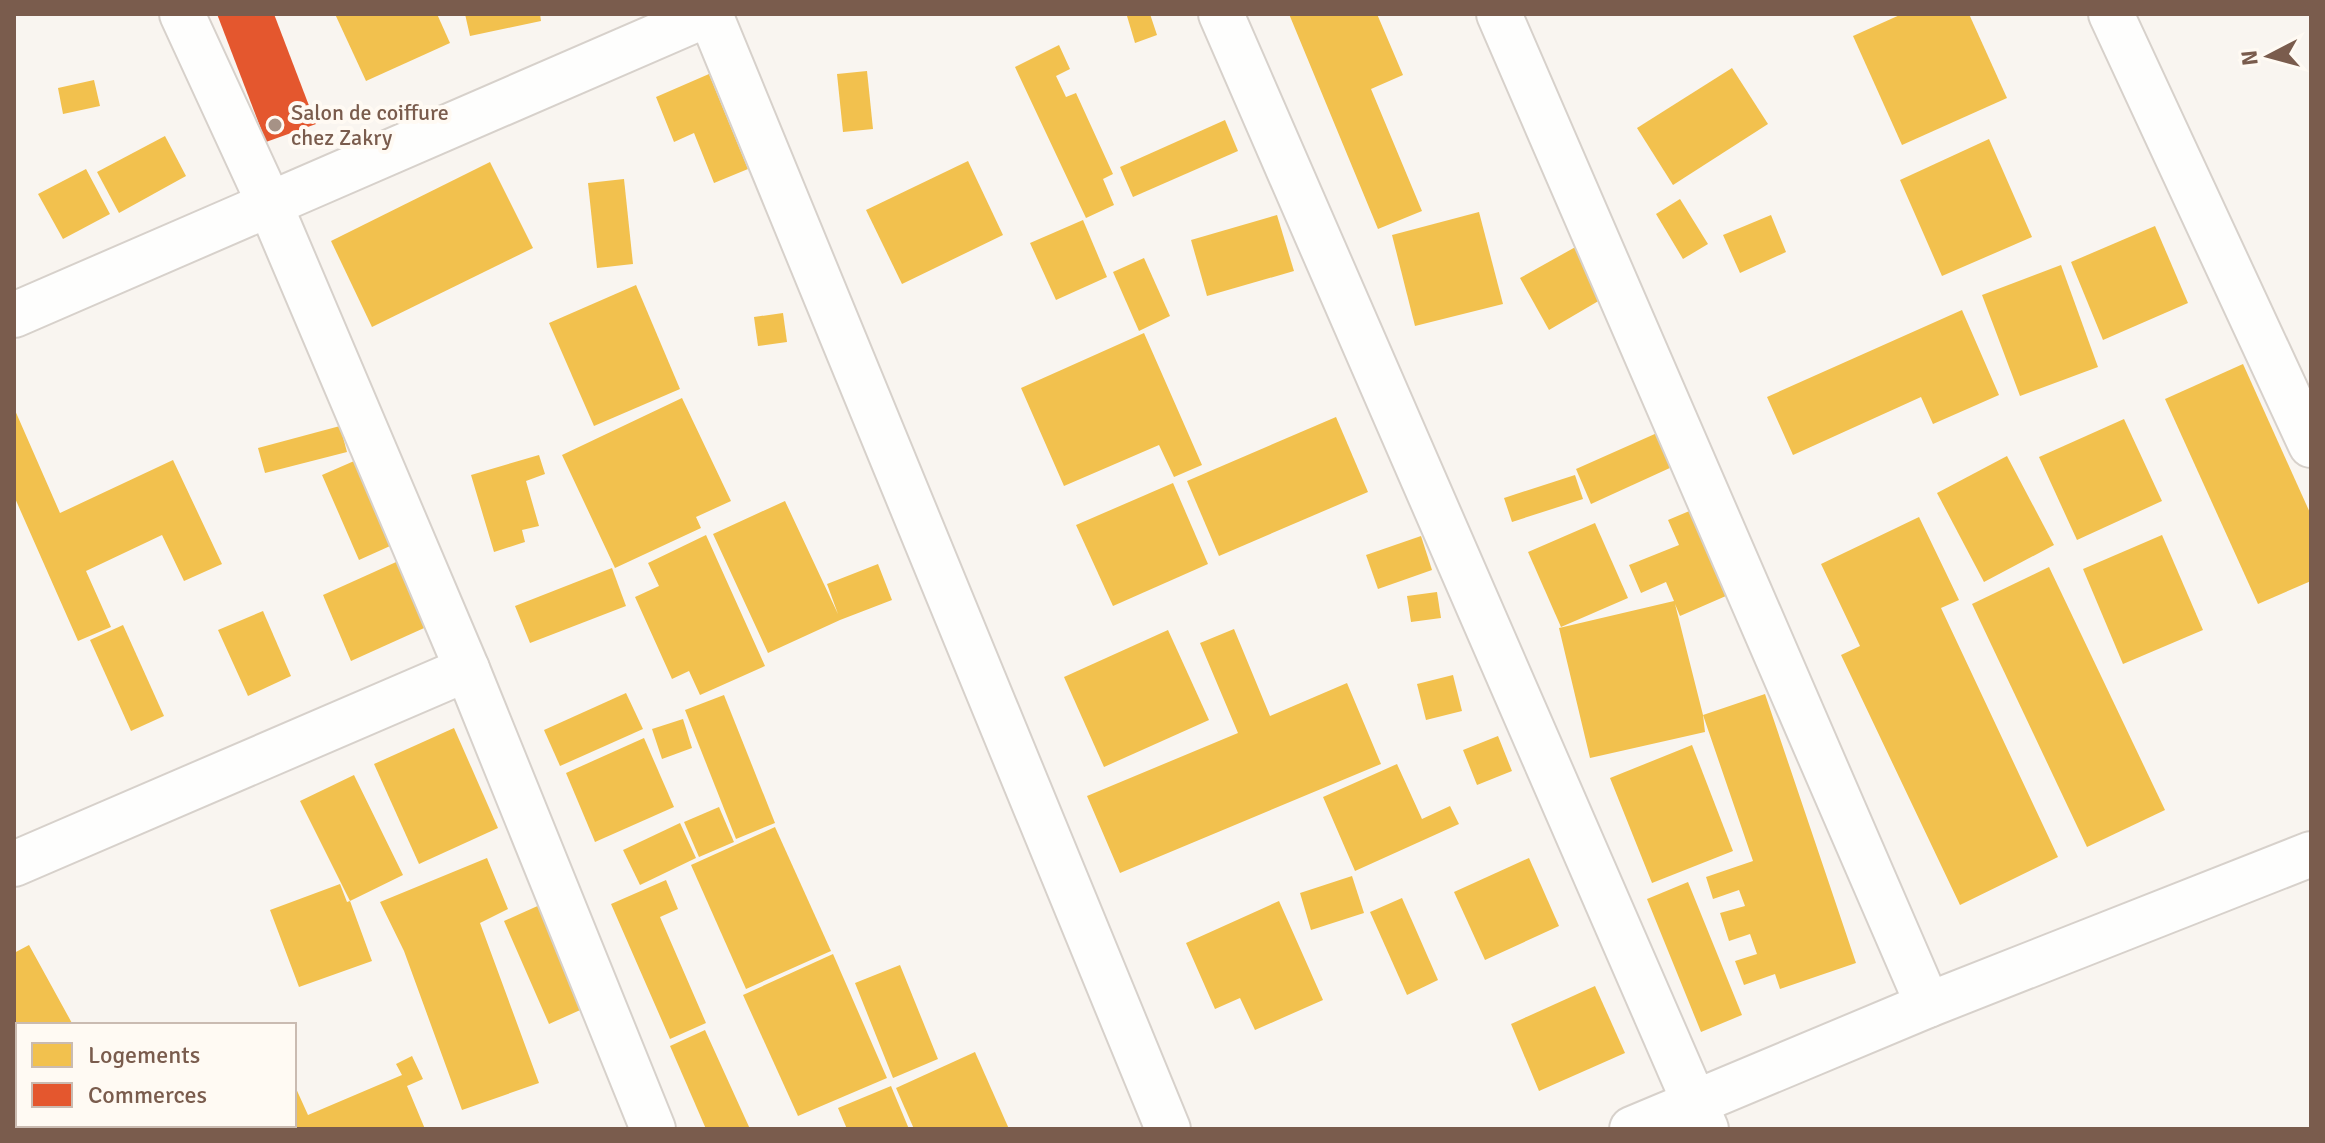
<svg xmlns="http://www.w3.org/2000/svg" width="2325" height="1143" font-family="Signika,sans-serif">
	<rect width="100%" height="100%" fill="#f9f5f0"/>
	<!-- homes -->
	<g fill="#f2c14e">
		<path d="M 335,14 L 437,14 L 450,43 L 366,81 Z"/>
		<path d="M 465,14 L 540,14 L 541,21 L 470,36 Z"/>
		<path d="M 1133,14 L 1150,14 L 1157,35 L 1135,43 L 1127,16 Z"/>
		<path d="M 1289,14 L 1377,14 L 1403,75 L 1371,89 L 1422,211 L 1378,229 Z"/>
		<path d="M 1902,14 L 1969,14 L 2007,98 L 1902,145 L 1853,36 Z"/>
		<path d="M 1059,45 L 1070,69 L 1056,76 L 1066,97 L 1076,93 L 1113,174 L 1103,179 L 1114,205 L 1086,218 L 1015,67 Z"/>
		<path d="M 1732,68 L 1768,124 L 1673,185 L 1637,128 Z"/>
		<path d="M 867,71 L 873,129 L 843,132 L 837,74 Z"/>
		<path d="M 709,74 L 748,169 L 714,183 L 694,133 L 674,142 L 656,97 Z"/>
		<path d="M 94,80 L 100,106 L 63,114 L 58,88 Z"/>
		<path d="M 1225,120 L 1238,151 L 1133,197 L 1120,167 Z"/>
		<path d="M 165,136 L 186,176 L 119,213 L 97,172 Z"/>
		<path d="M 1989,139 L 2032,237 L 1942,276 L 1900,180 Z"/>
		<path d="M 968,161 L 1003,235 L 902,284 L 866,210 Z"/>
		<path d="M 490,162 L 533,248 L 372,327 L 331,241 Z"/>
		<path d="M 86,169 L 110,214 L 63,239 L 38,194 Z"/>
		<path d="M 624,179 L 633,264 L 597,268 L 588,183 Z"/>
		<path d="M 1680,199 L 1708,244 L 1683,259 L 1656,214 Z"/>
		<path d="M 1479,212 L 1503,304 L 1415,326 L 1392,235 Z"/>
		<path d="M 1277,215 L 1294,271 L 1207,296 L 1191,240 Z"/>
		<path d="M 1771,215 L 1786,252 L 1740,273 L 1723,235 Z"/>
		<path d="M 1083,220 L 1107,277 L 1056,300 L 1030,243 Z"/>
		<path d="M 2155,226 L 2188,303 L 2103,340 L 2071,262 Z"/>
		<path d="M 1579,245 L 1607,296 L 1549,330 L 1520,278 Z"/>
		<path d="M 1144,258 L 1170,316 L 1139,331 L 1113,272 Z"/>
		<path d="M 2061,265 L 2098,367 L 2020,396 L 1982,295 Z"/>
		<path d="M 636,285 L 680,389 L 594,426 L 549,323 Z"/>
		<path d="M 1962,310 L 1999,395 L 1933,424 L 1921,397 L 1793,455 L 1767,397 Z"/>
		<path d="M 783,313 L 787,342 L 758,346 L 754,317 Z"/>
		<path d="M 1144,333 L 1202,465 L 1174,477 L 1159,445 L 1064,486 L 1021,388 Z"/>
		<path d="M 2243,364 L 2311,515 L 2311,581 L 2258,604 L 2165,399 Z"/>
		<path d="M 682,398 L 731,501 L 696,517 L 701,528 L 615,568 L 562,455 Z"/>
		<path d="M 14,408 L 60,513 L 173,460 L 222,564 L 184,581 L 162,535 L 86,571 L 111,627 L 78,641 L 14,496 Z"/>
		<path d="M 1336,417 L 1368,492 L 1219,556 L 1187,481 Z"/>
		<path d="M 2124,419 L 2162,501 L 2077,540 L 2039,457 Z"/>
		<path d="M 340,426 L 347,452 L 265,473 L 258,448 Z"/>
		<path d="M 1657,433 L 1672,467 L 1591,504 L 1576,469 Z"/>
		<path d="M 539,455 L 545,474 L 526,481 L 539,526 L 522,530 L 525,542 L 494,552 L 471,475 Z"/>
		<path d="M 2007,456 L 2054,545 L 1984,582 L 1937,493 Z"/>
		<path d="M 361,458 L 399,542 L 359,560 L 322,475 Z"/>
		<path d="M 1575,475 L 1583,499 L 1512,522 L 1504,498 Z"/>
		<path d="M 1173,483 L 1208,564 L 1113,606 L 1076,525 Z"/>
		<path d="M 785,501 L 838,614 L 827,584 L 878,564 L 892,600 L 840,620 L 768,653 L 713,534 Z"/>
		<path d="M 1706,504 L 1742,589 L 1680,616 L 1675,604 L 1703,715 L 1705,732 L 1590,758 L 1559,628 L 1674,601 L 1666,582 L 1641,593 L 1629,565 L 1679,545 L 1668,520 Z"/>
		<path d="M 1919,517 L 1959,600 L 1941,608 L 2058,857 L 1960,905 L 1841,655 L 1860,646 L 1821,564 Z"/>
		<path d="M 1595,523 L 1628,598 L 1561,627 L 1528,552 Z"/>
		<path d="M 706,535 L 765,666 L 700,695 L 689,671 L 672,679 L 635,597 L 659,586 L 648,563 Z"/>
		<path d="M 2162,535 L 2203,630 L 2123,664 L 2083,569 Z"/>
		<path d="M 1421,536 L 1432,570 L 1378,589 L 1366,555 Z"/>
		<path d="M 405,558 L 433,624 L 351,661 L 323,595 Z"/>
		<path d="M 2049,567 L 2165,810 L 2087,847 L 1972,604 Z"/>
		<path d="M 612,568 L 626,606 L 530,643 L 515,606 Z"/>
		<path d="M 1437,592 L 1441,618 L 1411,622 L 1407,596 Z"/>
		<path d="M 263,611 L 291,676 L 248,696 L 218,630 Z"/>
		<path d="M 123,625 L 164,716 L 131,731 L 90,640 Z"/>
		<path d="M 1234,629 L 1270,716 L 1347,683 L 1381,764 L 1120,873 L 1087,796 L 1238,733 L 1200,643 Z"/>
		<path d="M 1168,630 L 1209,720 L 1104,767 L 1064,677 Z"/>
		<path d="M 1453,675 L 1462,711 L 1426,720 L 1417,684 Z"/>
		<path d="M 626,693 L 643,729 L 560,766 L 544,730 Z"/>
		<path d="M 1765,694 L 1856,963 L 1780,989 L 1775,974 L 1744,985 L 1735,961 L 1757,954 L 1750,934 L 1729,941 L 1720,913 L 1745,906 L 1739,890 L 1713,899 L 1706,877 L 1753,861 L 1703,715 Z"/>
		<path d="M 724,695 L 775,823 L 736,839 L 685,710 Z"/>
		<path d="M 683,719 L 692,748 L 662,759 L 652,729 Z"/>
		<path d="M 454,728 L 498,828 L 419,864 L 374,764 Z"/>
		<path d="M 1498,736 L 1512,771 L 1477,785 L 1463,750 Z"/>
		<path d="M 644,738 L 674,807 L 595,842 L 566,773 Z"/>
		<path d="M 1692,745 L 1733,851 L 1652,883 L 1610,778 Z"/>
		<path d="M 1397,764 L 1422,819 L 1450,806 L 1459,824 L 1355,871 L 1323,797 Z"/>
		<path d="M 354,775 L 403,875 L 350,901 L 372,961 L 299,987 L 270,910 L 340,884 L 347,902 L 350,901 L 300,801 Z"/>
		<path d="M 719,807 L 734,842 L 699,857 L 684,822 Z"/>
		<path d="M 680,823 L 696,858 L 640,885 L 623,850 Z"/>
		<path d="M 775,827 L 831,951 L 746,989 L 691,865 Z"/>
		<path d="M 487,858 L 508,909 L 480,923 L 539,1083 L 462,1110 L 404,951 L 380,902 Z"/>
		<path d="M 1529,858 L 1559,926 L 1485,960 L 1454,892 Z"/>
		<path d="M 1352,876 L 1364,913 L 1311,930 L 1300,893 Z"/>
		<path d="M 666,880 L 678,909 L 660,917 L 706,1023 L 670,1039 L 611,904 Z"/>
		<path d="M 1688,882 L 1742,1015 L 1701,1032 L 1647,899 Z"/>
		<path d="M 1402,898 L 1438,980 L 1407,995 L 1370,912 Z"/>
		<path d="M 1279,901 L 1323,1000 L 1255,1030 L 1240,998 L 1215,1009 L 1186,943 Z"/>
		<path d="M 542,904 L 587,1007 L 549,1024 L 504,921 Z"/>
		<path d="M 29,945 L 73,1025 L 18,1025 L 18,1048 L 14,1041 L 14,953 Z"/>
		<path d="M 833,954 L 887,1078 L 798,1116 L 743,995 Z"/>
		<path d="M 900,965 L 938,1059 L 893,1078 L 855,983 Z"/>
		<path d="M 1595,986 L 1625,1053 L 1539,1091 L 1511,1024 Z"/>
		<path d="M 705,1030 L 750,1129 L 706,1129 L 670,1046 Z"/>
		<path d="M 975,1052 L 1009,1129 L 914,1129 L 896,1088 Z"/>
		<path d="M 412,1056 L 423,1079 L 407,1086 L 425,1129 L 210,1129 L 208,1125 L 294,1125 L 294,1084 L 308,1115 L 402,1075 L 396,1064 Z"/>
		<path d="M 891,1086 L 909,1129 L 847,1129 L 838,1108 Z"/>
		<path d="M 35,1125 L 55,1125 L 57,1129 L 26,1129 Z"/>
	</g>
	<!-- shops -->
	<path fill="#e4572e" d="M 217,14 L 274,14 L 316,124 L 266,142 Z"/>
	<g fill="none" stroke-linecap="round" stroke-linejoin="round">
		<defs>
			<g id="street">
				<path d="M 182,14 L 270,205 L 467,669 L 653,1129"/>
				<path d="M 710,14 L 1168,1129"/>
				<path d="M 1221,14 L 1706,1129"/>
				<path d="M 1499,14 L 1928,1005"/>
				<path d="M 2111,14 L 2311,445"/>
				<path d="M 14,315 L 708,14"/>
				<path d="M 14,864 L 467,669"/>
				<path d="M 1632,1129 L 1928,1005 L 2311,854"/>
			</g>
		</defs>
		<!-- street casing -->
		<use href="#street" stroke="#d7d1cb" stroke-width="48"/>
		<!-- street -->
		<use href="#street" stroke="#fefefd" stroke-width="44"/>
	</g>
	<!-- markers -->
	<circle fill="#a69286" stroke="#fffaf3" stroke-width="3" cx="275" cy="125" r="8"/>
	<g text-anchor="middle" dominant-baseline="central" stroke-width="8" stroke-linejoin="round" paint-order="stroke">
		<!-- poi labels -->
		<g font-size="22" fill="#7a5c4d" stroke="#fffaf3" text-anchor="start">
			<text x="291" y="112">Salon de coiffure<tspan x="291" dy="25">chez Zakry</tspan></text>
		</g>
	</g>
	<!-- border -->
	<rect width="2325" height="1143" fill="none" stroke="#7a5c4d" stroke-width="32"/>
	<!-- legend -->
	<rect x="16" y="1023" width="280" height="104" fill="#fffaf3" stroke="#cabbb1" stroke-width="2"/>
	<rect x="32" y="1043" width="40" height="24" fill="#f2c14e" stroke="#cabbb1" stroke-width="2"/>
	<text x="88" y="1063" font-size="24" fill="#7a5c4d">Logements</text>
	<rect x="32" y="1083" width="40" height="24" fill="#e4572e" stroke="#cabbb1" stroke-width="2"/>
	<text x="88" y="1103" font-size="24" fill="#7a5c4d">Commerces</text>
	<!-- north arrow -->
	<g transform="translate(2269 56) rotate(264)" stroke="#fffaf3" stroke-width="6" paint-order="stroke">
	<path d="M0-6L14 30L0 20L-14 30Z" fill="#7a5c4d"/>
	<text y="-12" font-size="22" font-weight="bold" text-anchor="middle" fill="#7a5c4d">N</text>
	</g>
</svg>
